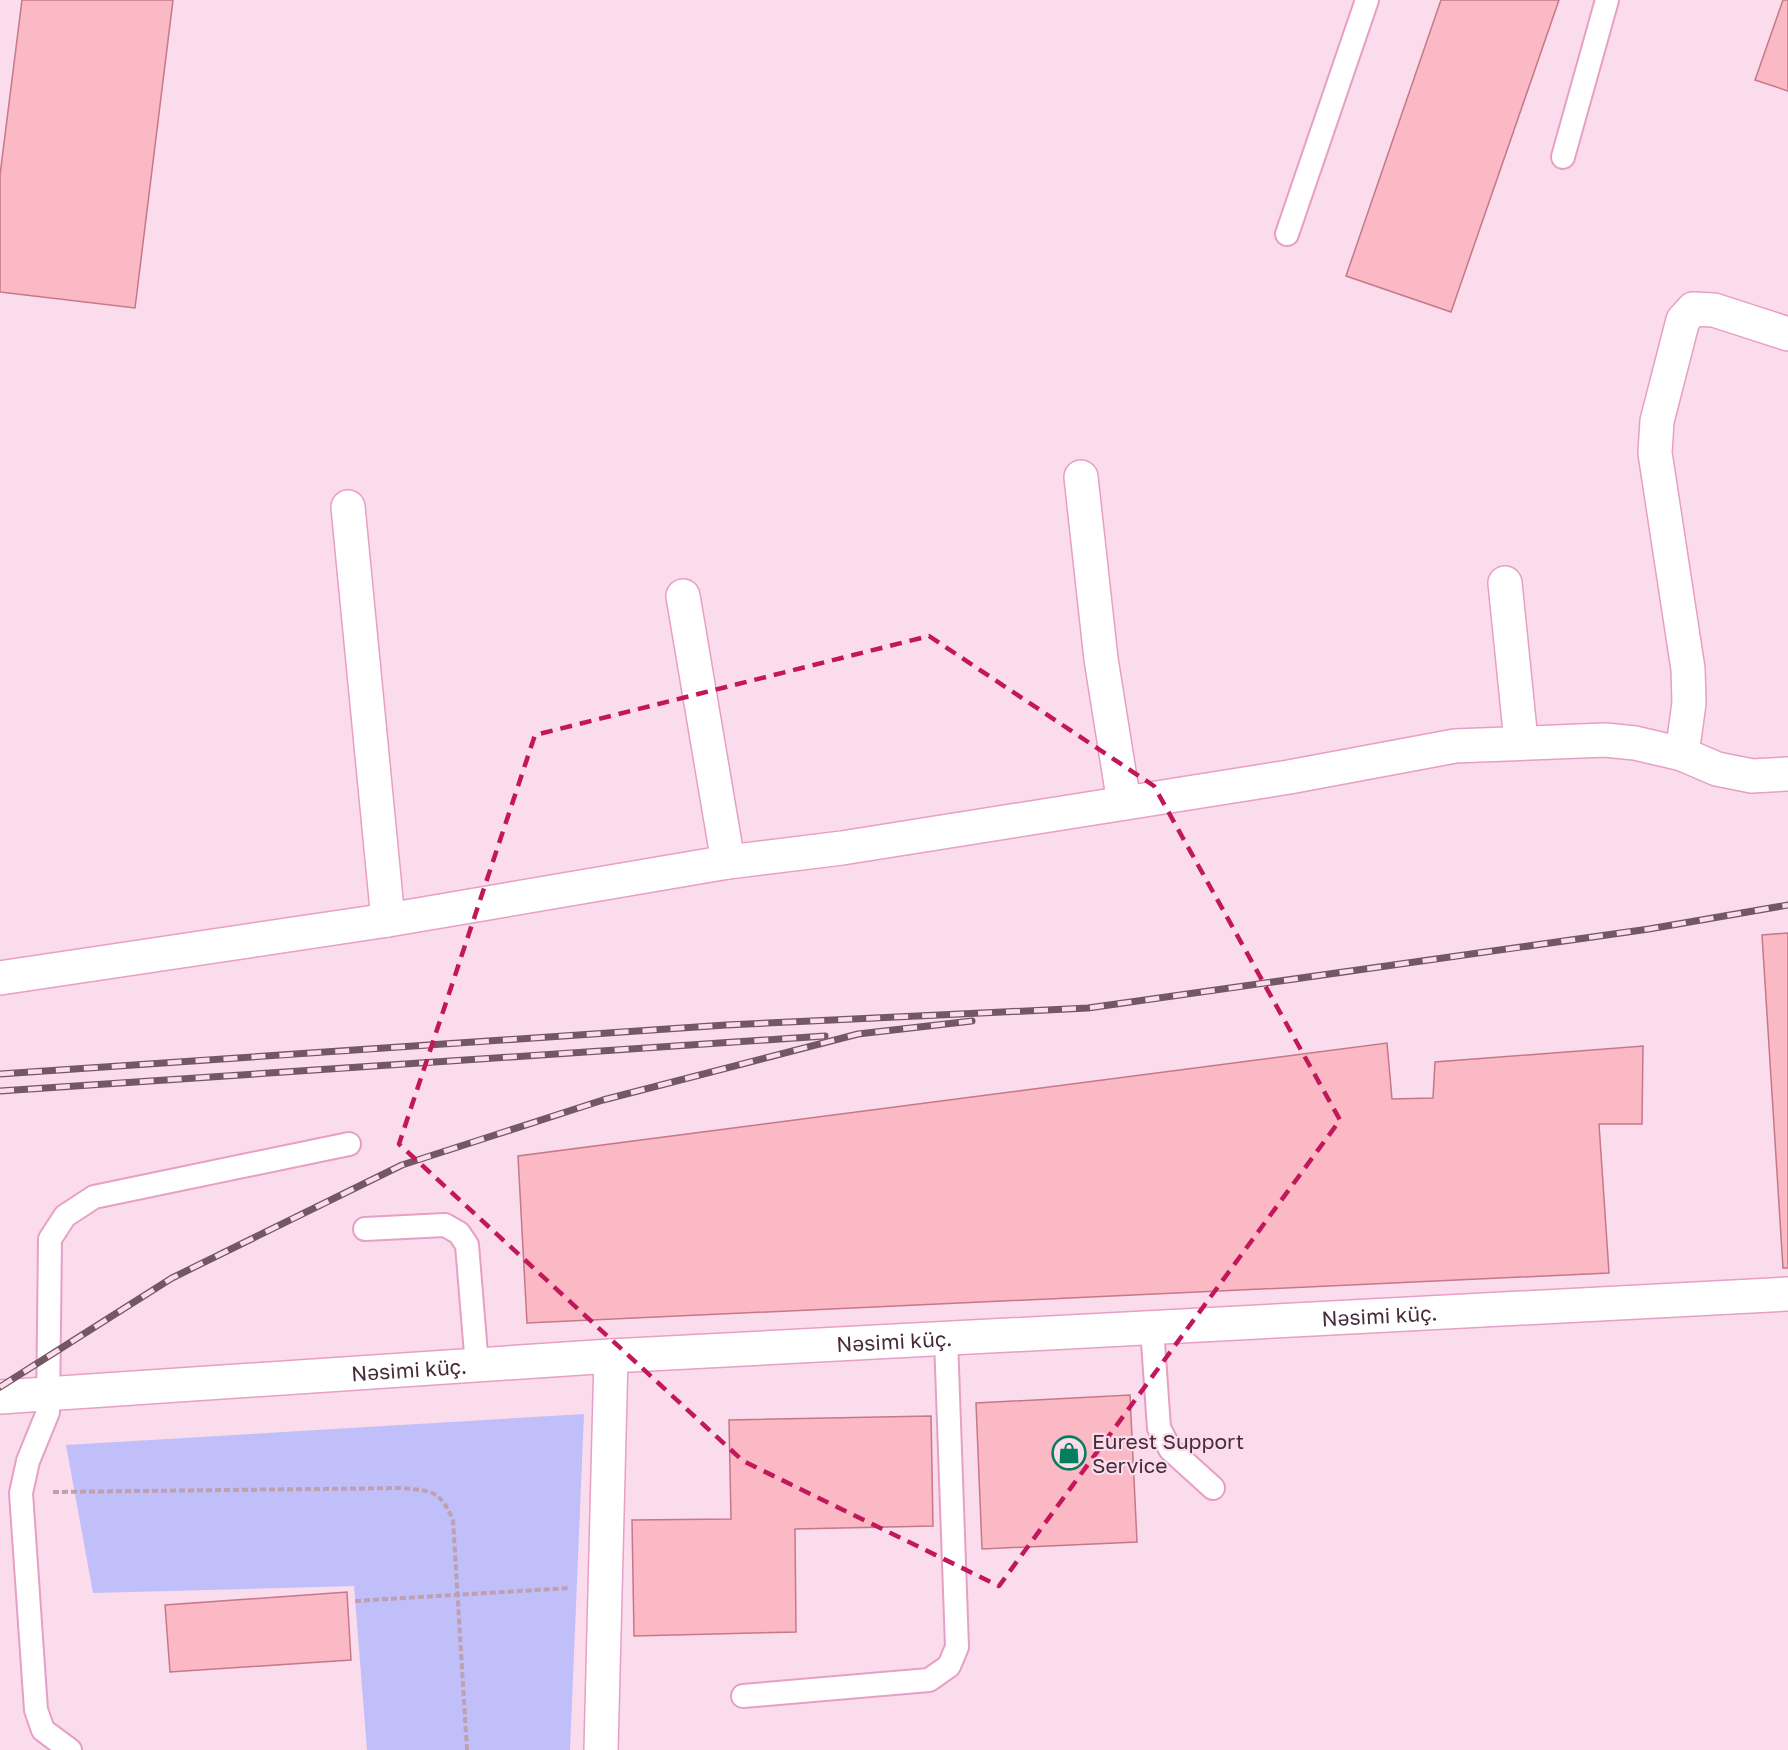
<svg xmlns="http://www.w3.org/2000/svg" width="1788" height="1750" font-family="'Golos Text',sans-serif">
	<rect width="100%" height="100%" fill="#fbdcec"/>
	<!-- green -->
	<path fill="#c1bffa" d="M 584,1414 L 570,1750 L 367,1750 L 354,1586 L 93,1593 L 66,1445 Z"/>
	<!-- building -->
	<g fill="#fbb8c5" stroke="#c57889" stroke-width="1.5">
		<path d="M 22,0 L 173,0 L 135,308 L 0,292 L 0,175 Z"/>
		<path d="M 1441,0 L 1559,0 L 1451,312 L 1346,276 Z"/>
		<path d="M 1783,0 L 1788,0 L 1788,91 L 1755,80 Z"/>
		<path d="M 1788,933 L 1788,1268 L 1783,1268 L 1762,935 Z"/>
		<path d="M 1387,1043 L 1392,1099 L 1433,1098 L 1435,1062 L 1643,1046 L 1642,1124 L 1599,1124 L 1609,1273 L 527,1323 L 518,1156 Z"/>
		<path d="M 1130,1395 L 1137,1542 L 982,1549 L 976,1403 Z"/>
		<path d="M 931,1416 L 933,1526 L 795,1529 L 796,1632 L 634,1636 L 632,1520 L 731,1519 L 729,1420 Z"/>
		<path d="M 347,1592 L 351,1660 L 170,1672 L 165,1605 Z"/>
	</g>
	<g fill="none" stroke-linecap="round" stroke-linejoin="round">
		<defs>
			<g id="lane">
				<path d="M 1563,157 L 1607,0"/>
				<path d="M 1287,234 L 1367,0"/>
				<path d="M 365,1229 L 445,1225 L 459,1233 L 467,1245 L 477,1366"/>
				<path d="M 1152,1328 L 1159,1428 L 1170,1449 L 1213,1488"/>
				<path d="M 743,1696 L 929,1680 L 949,1666 L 957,1647 L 946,1339"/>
				<path d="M 70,1750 L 43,1730 L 36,1710 L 21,1493 L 28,1461 L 48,1412 L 50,1239 L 65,1216 L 94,1197 L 349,1144"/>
			</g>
			<g id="street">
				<path d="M 1081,477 L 1101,659 L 1124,803"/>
				<path d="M 348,507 L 388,920"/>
				<path d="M 1505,583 L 1521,741"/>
				<path d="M 683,596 L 728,862"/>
				<path d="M 1682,754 L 1689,703 L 1688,669 L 1655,453 L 1657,421 L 1683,320 L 1693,309 L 1714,310 L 1788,334"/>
				<path d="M 0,978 L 388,920 L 728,862 L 842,848 L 1289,777 L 1455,746 L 1605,740 L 1635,743 L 1682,754 L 1717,769 L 1752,776 L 1788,774"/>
				<path d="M 601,1750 L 611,1356"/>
			</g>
			<g id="secondary">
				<path id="s1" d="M 0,1397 L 611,1356 L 1788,1294"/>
			</g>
		</defs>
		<!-- lane casing -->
		<use href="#lane" stroke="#e79fc6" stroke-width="26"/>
		<!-- street casing -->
		<use href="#street" stroke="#e79fc6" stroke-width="36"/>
		<!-- secondary casing -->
		<use href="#secondary" stroke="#e79fc6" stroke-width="36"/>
		<!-- path -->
		<g stroke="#bea0b0" stroke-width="4" stroke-dasharray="6 3" stroke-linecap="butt">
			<path d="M 53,1492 L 401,1488 C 432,1491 440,1490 453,1520 L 467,1750"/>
			<path d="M 355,1601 L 569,1588"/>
		</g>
		<!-- lane -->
		<use href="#lane" stroke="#fff" stroke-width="22"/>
		<!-- street -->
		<use href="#street" stroke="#fff" stroke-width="33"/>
		<!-- secondary -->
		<use href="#secondary" stroke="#fff" stroke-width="33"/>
		<defs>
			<g id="rail">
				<path d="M 0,1074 L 726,1025 L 1088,1008 L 1649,929 L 1788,905"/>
				<path d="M 0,1091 L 825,1036"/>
				<path d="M 0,1387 L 172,1278 L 402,1165 L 603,1100 L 858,1034 L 972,1021"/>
			</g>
		</defs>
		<!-- rail casing -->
		<use href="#rail" stroke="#745767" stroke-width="7"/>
		<!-- rail -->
		<use href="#rail" stroke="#fbdcec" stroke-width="4.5" stroke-dasharray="14" stroke-linecap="butt"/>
	</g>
	<!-- marked area -->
	<path fill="none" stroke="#c2185b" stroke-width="4.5" stroke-dasharray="12 8" stroke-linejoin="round" d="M 929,636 L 1154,786 L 1340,1120 L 999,1586 L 743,1461 L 399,1144 L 535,735 Z"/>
	<!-- icons -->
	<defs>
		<symbol id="shop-ring" viewBox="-11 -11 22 22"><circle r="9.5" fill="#fbdcec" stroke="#057e5d" stroke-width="1.5"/><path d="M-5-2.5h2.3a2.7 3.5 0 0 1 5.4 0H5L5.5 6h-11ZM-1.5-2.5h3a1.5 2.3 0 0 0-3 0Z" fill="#057e5d"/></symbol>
	</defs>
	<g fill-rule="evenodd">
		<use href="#shop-ring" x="1050" y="1434" width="38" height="38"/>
	</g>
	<g text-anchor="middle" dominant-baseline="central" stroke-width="4.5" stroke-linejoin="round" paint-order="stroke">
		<!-- street labels -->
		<g font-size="21" fill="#472b3a" stroke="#fbdcec">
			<text stroke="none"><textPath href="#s1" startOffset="1382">Nəsimi küç.</textPath></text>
			<text stroke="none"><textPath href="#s1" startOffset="896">Nəsimi küç.</textPath></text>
			<text stroke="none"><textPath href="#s1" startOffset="410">Nəsimi küç.</textPath></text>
		</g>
		<!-- poi labels -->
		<g font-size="21" fill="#472b3a" stroke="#fbdcec" text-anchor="start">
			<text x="1092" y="1441">Eurest Support<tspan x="1092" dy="24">Service</tspan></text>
		</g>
	</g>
</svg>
